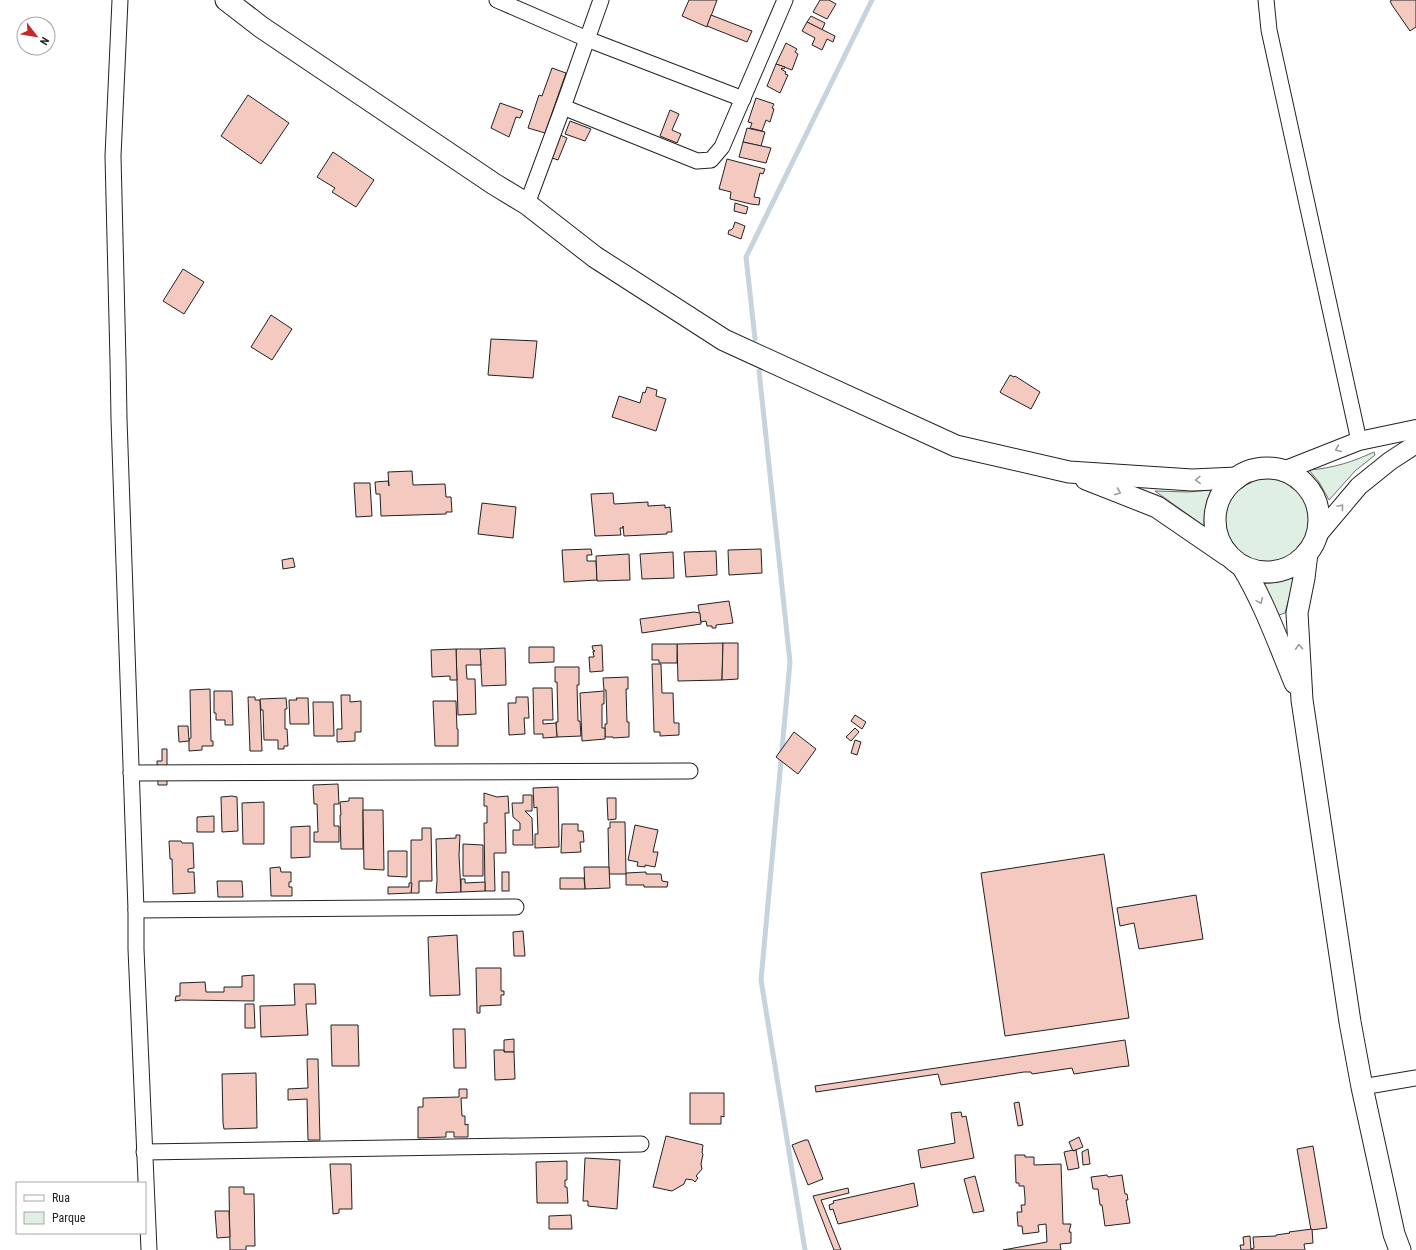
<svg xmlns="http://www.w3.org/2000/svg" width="1416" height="1250" font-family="'Roboto Condensed',sans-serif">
	<rect width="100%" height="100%" fill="#fff"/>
	<!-- green -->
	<g fill="#e0efe3" stroke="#6f6f6f">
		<path d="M 1374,452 L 1375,455 L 1355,471 L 1329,500 L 1319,482 L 1309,470 C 1334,468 1352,462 1374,452 Z"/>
		<circle cx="1268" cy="521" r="43"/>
		<path d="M 1211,490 C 1206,502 1204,513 1204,526 L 1155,491 L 1188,492 Z"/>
		<path d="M 1295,576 L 1285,613 L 1279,615 L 1261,584 L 1278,582 Z"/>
	</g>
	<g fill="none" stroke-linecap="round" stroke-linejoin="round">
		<!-- stream -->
		<g stroke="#c7d3dd" stroke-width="5">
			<path d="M 755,339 L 746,257 L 872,0"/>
			<path d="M 759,371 L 790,662 L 761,980 L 805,1250"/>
		</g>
	</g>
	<!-- building -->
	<g fill="#f3c9c0" stroke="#222">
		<path d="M 689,0 L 717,0 L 707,27 L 682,16 Z"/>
		<path d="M 820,0 L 829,0 L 836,4 L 827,19 L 813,12 Z"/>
		<path d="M 1392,0 L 1416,0 L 1416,27 L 1410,31 L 1392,5 L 1390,1 Z"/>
		<path d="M 711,15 L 752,31 L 747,42 L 707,26 Z"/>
		<path d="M 811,16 L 825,23 L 822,30 L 807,22 Z"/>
		<path d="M 807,22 L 835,36 L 833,42 L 827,39 L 822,50 L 812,45 L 815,38 L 802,31 Z"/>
		<path d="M 786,43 L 797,49 L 795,52 L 798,54 L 792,70 L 776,64 Z"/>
		<path d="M 776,64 L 785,67 L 784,69 L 782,68 L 781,69 L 786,72 L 785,74 L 788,75 L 780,93 L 767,86 Z"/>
		<path d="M 552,68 L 566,73 L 545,133 L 528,128 L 539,95 L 542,96 Z"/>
		<path d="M 248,95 L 289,123 L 261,164 L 221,136 Z"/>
		<path d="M 756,98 L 774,104 L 772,108 L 774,109 L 770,122 L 766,120 L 762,131 L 750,128 L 752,123 L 748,122 Z"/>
		<path d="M 500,103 L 523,111 L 520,118 L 516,117 L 509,137 L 491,128 Z"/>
		<path d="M 670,110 L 679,114 L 672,130 L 681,134 L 677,143 L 660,136 Z"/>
		<path d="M 570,121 L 591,129 L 585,141 L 565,134 Z"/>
		<path d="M 747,128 L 765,132 L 761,146 L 743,142 Z"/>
		<path d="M 558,134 L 567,138 L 558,160 L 549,157 Z"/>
		<path d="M 743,142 L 771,148 L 766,163 L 739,157 Z"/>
		<path d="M 333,152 L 374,180 L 356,207 L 332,192 L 335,188 L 317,177 Z"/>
		<path d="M 727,159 L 765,169 L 763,174 L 760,173 L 754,197 L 760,198 L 759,205 L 751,204 L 730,199 L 731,192 L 719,189 Z"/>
		<path d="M 735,203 L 748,207 L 746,214 L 734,211 Z"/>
		<path d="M 735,222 L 745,226 L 741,239 L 728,234 L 729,230 L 731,230 L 733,228 Z"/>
		<path d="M 183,269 L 204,282 L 184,314 L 163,301 Z"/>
		<path d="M 271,315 L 292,329 L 272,360 L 251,347 Z"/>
		<path d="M 491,339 L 537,341 L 533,378 L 488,375 Z"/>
		<path d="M 1010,375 L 1014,377 L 1015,376 L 1040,392 L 1031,409 L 1001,393 L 1000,392 Z"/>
		<path d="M 647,387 L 657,390 L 656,396 L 666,399 L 656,431 L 612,417 L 619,396 L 640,403 L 643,392 L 645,393 Z"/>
		<path d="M 412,471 L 413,485 L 445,484 L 446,497 L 451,497 L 452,512 L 446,512 L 446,514 L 381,516 L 380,494 L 376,494 L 375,482 L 388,481 L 389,486 L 388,472 Z"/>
		<path d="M 354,483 L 370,483 L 372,516 L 356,517 Z"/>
		<path d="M 613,493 L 614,504 L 648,502 L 648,506 L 665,505 L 665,508 L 670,507 L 672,532 L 667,532 L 667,534 L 624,536 L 623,526 L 623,528 L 620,528 L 621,535 L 595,536 L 591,494 Z"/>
		<path d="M 482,503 L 516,507 L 513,538 L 478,534 Z"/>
		<path d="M 591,549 L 592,555 L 587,555 L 587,561 L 596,561 L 597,580 L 564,582 L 562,550 Z"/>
		<path d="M 761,549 L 762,573 L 729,575 L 728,550 Z"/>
		<path d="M 716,551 L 717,575 L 686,577 L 684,552 Z"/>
		<path d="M 673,552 L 674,578 L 642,579 L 640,554 Z"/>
		<path d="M 629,554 L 630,580 L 597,581 L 596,556 Z"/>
		<path d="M 293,558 L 295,567 L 283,569 L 282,560 Z"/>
		<path d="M 729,601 L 733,623 L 716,625 L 716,628 L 712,628 L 712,626 L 707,626 L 706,621 L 701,622 L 698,605 Z"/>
		<path d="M 694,612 L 700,613 L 701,624 L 642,633 L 640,619 Z"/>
		<path d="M 723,643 L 722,680 L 678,681 L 677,644 Z"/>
		<path d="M 723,643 L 738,643 L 738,679 L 722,680 Z"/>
		<path d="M 652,644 L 677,644 L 677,663 L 659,663 L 659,660 L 652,660 Z"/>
		<path d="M 602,645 L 603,671 L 590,672 L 589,657 L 594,657 L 593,651 L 595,651 L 593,650 L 592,646 Z"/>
		<path d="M 529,647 L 554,647 L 554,662 L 529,663 Z"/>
		<path d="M 505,648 L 506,685 L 482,686 L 480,649 Z"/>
		<path d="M 456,649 L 480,649 L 481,665 L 466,665 L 467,679 L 475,679 L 476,714 L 458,715 Z"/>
		<path d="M 456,649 L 457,680 L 450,680 L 450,676 L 432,677 L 431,650 Z"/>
		<path d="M 652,664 L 661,664 L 662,693 L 673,693 L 674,723 L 679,723 L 679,735 L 660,736 L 660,732 L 654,732 Z"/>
		<path d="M 555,667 L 579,667 L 579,685 L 577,685 L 578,721 L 580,721 L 581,736 L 557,737 L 556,722 L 558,722 L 557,682 L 555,682 Z"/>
		<path d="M 628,677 L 628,689 L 626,689 L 627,722 L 629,722 L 629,737 L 613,738 L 613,737 L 605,737 L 605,724 L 607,724 L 606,690 L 604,690 L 603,678 Z"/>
		<path d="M 533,688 L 552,688 L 553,720 L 543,720 L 543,724 L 556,723 L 557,737 L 543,738 L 543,734 L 534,734 Z"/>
		<path d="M 210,689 L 211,741 L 213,741 L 213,746 L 202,746 L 202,750 L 189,751 L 189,739 L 191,738 L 190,690 Z"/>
		<path d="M 214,691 L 232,691 L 233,725 L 225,725 L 225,720 L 216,720 L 216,713 L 214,713 Z"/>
		<path d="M 604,691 L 604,704 L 602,704 L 602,728 L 605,728 L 605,739 L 582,741 L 580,693 Z"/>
		<path d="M 341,695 L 350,695 L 350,702 L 361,701 L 361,732 L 355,732 L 355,741 L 337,742 L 337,729 L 342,729 Z"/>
		<path d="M 248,697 L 255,697 L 255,700 L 260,700 L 262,751 L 250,751 Z"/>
		<path d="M 516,697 L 528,697 L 529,718 L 524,718 L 525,734 L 509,735 L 508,703 L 516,703 Z"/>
		<path d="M 286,698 L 287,709 L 285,709 L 285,729 L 287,729 L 288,746 L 284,746 L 284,749 L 278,749 L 278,740 L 264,740 L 263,710 L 261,710 L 260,699 Z"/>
		<path d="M 296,698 L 308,698 L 309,724 L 290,724 L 289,700 L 297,700 Z"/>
		<path d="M 433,701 L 456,701 L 457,729 L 458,729 L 458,746 L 435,746 Z"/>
		<path d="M 313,702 L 333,702 L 334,736 L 314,736 Z"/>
		<path d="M 855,715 L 866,722 L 862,729 L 851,721 Z"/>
		<path d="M 178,726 L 188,726 L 189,741 L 179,742 Z"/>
		<path d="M 855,728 L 859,732 L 851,741 L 846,737 Z"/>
		<path d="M 794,732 L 816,749 L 798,774 L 776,757 Z"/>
		<path d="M 855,740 L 861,742 L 857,755 L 851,753 Z"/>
		<path d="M 162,749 L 167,749 L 167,785 L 158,785 L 157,761 L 162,761 Z"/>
		<path d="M 338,784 L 339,804 L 334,804 L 334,826 L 339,826 L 339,842 L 314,842 L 314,832 L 318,832 L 317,804 L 314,804 L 313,785 Z"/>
		<path d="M 558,787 L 559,847 L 535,848 L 535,834 L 538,834 L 537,807 L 534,808 L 533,788 Z"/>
		<path d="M 484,793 L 497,797 L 508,796 L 509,813 L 505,813 L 506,853 L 494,853 L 495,891 L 485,891 L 484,823 L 487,823 L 487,806 L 484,806 Z"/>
		<path d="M 523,795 L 532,795 L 532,811 L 525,811 L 532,818 L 533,845 L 513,845 L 513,830 L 520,830 L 520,823 L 513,817 L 512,803 L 523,803 Z"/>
		<path d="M 232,796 L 237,797 L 238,831 L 222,832 L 221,797 Z"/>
		<path d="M 349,798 L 363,798 L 363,849 L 341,849 L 340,815 L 341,815 L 340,802 L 349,801 Z"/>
		<path d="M 607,798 L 616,798 L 616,819 L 608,820 Z"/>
		<path d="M 264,802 L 264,844 L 243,844 L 242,803 Z"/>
		<path d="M 363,810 L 383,810 L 384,870 L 364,869 Z"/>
		<path d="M 214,816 L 214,832 L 197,832 L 197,817 Z"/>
		<path d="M 610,822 L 625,822 L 626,874 L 609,874 L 608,828 L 610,828 Z"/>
		<path d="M 562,824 L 578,824 L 578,831 L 583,831 L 584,842 L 580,842 L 581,852 L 561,853 Z"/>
		<path d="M 635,825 L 658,830 L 653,852 L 658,852 L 655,867 L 645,865 L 645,867 L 637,866 L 638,862 L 628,860 Z"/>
		<path d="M 310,826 L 310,857 L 291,858 L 291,827 Z"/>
		<path d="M 422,828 L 431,828 L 432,881 L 419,881 L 419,893 L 411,893 L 411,840 L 422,840 Z"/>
		<path d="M 456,835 L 460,835 L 459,855 L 461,892 L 436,893 L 437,881 L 436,839 L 456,838 Z"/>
		<path d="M 169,841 L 181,841 L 182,843 L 193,843 L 194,868 L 188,869 L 188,872 L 194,872 L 195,893 L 173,894 L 172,859 L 170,859 Z"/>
		<path d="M 463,844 L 483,845 L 483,876 L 463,876 Z"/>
		<path d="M 388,851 L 407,851 L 407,877 L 388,876 Z"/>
		<path d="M 1104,854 L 1129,1018 L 1005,1036 L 981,873 Z"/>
		<path d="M 280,867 L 281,872 L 291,872 L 291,882 L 289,882 L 289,887 L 292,887 L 292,896 L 271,896 L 270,868 Z"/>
		<path d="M 584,867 L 609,867 L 610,888 L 585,889 Z"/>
		<rect x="502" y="872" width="7" height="19"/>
		<path d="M 646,872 L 646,874 L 661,874 L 662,881 L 668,882 L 667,887 L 644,887 L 644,885 L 626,885 L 626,873 Z"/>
		<path d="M 560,878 L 584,878 L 585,889 L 560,889 Z"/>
		<path d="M 461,879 L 465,879 L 465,883 L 485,882 L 485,891 L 461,892 Z"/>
		<path d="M 217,881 L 242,881 L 243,897 L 218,897 Z"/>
		<path d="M 409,883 L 412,883 L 411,893 L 388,894 L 388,887 L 409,887 Z"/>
		<path d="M 1196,895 L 1203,939 L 1139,949 L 1134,923 L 1120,926 L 1117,908 Z"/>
		<path d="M 523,931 L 525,956 L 514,956 L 513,932 Z"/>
		<path d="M 457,935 L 460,995 L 430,996 L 428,937 Z"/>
		<path d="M 476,968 L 501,968 L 501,991 L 504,991 L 504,995 L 501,995 L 501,1005 L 480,1006 L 480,1013 L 477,1013 Z"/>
		<path d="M 254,975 L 254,1001 L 181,1000 L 175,1001 L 176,996 L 180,996 L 180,983 L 205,982 L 206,992 L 224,992 L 224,987 L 242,987 L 242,976 Z"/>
		<path d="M 294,984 L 315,984 L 316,1004 L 306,1004 L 308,1035 L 261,1037 L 260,1006 L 295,1005 Z"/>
		<path d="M 245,1004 L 254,1004 L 255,1028 L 245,1028 Z"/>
		<path d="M 331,1025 L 358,1025 L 359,1066 L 332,1066 Z"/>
		<path d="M 453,1029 L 465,1029 L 466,1068 L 454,1068 Z"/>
		<path d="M 514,1039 L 514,1052 L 504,1052 L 504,1040 Z"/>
		<path d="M 1125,1040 L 1129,1066 L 1119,1067 L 1074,1074 L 1072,1068 L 1032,1074 L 1031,1072 L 1024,1072 L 941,1085 L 938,1074 L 816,1092 L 815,1086 Z"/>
		<path d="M 494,1050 L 504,1050 L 504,1052 L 514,1052 L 515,1079 L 495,1080 Z"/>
		<path d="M 307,1059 L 318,1059 L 320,1140 L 308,1140 L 307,1099 L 288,1100 L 288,1089 L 308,1088 Z"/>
		<path d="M 256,1073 L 257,1128 L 224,1129 L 223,1123 L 222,1074 Z"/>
		<path d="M 459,1089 L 467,1089 L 467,1098 L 461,1098 L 462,1116 L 465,1116 L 465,1125 L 468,1124 L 468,1137 L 454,1137 L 454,1132 L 446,1132 L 446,1137 L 418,1138 L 418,1107 L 423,1107 L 423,1098 L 459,1097 Z"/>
		<path d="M 690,1093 L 724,1093 L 724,1117 L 721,1116 L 721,1124 L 690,1124 Z"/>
		<path d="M 1019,1102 L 1023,1125 L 1018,1126 L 1014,1103 Z"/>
		<path d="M 961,1112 L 962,1117 L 966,1116 L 974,1158 L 921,1168 L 918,1150 L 955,1143 L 951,1113 Z"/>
		<path d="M 666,1136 L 703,1145 L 702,1153 L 703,1154 L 701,1164 L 702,1169 L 696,1176 L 698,1178 L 695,1182 L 693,1180 L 686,1179 L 684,1184 L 672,1191 L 653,1187 Z"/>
		<path d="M 1079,1137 L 1083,1147 L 1073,1151 L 1069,1142 Z"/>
		<path d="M 805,1140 L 808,1140 L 823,1179 L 808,1185 L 792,1145 Z"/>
		<path d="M 1313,1146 L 1327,1228 L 1311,1230 L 1297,1149 Z"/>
		<path d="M 1088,1149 L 1090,1164 L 1083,1165 L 1082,1152 Z"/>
		<path d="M 1073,1150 L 1073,1151 L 1076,1150 L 1079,1168 L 1068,1170 L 1064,1152 Z"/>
		<path d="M 1015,1155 L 1025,1155 L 1025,1157 L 1034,1157 L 1034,1165 L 1061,1164 L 1063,1224 L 1071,1224 L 1069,1232 L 1071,1232 L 1071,1243 L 1060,1244 L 1061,1250 L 1003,1250 L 1047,1242 L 1046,1224 L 1038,1225 L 1039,1232 L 1023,1234 L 1022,1226 L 1018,1226 L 1017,1212 L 1022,1212 L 1021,1205 L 1025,1205 L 1025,1198 L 1024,1186 L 1019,1186 L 1019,1183 L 1016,1183 Z"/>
		<path d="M 585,1158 L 620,1160 L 617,1209 L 588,1206 L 588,1201 L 583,1201 Z"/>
		<path d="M 567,1161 L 567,1180 L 565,1180 L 565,1187 L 567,1187 L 568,1203 L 537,1203 L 536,1162 Z"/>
		<path d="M 330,1164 L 351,1164 L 352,1209 L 339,1209 L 339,1213 L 333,1214 Z"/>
		<path d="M 1107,1175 L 1108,1177 L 1122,1175 L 1125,1194 L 1127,1194 L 1128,1200 L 1126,1200 L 1130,1223 L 1105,1226 L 1102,1205 L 1100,1205 L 1098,1189 L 1093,1189 L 1091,1177 Z"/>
		<path d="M 975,1176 L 984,1211 L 973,1213 L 964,1179 Z"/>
		<path d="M 914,1183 L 918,1206 L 838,1224 L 833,1209 L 830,1210 L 829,1205 L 834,1203 L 833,1201 Z"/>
		<path d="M 229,1187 L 244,1187 L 244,1194 L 254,1194 L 255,1246 L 246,1246 L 246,1250 L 230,1250 Z"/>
		<path d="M 848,1188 L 849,1193 L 821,1200 L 841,1250 L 834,1250 L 813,1196 Z"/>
		<path d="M 215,1211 L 229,1211 L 230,1237 L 217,1238 Z"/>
		<path d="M 571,1215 L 572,1229 L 549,1229 L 549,1216 Z"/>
		<path d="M 1312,1229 L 1313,1243 L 1304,1244 L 1305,1250 L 1251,1250 L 1251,1249 L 1254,1248 L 1253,1237 L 1276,1236 L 1276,1235 L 1290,1233 L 1289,1232 Z"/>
		<path d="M 1250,1236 L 1251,1250 L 1241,1250 L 1240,1245 L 1244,1245 L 1243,1237 Z"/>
	</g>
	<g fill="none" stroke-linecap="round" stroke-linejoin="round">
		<defs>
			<g id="minor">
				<path d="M 120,0 L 113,156 L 118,361 L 119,419 L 136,910 L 136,949 L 149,1250"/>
				<path d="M 497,0 L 587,39 L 743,99"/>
				<path d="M 1266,0 L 1269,30 L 1359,441"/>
				<path d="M 563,107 L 697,161 L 711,160 L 722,147 L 785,0"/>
				<path d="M 527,204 L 563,107 L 601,0"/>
				<path d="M 131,773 L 690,771"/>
				<path d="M 136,910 L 516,907"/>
				<path d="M 1362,1087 L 1416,1078"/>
				<path d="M 144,1152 L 641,1144"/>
			</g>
			<g id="tertiary">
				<path d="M 1283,471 L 1359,441 L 1416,429"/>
				<path d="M 1316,537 L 1359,486 L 1390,461 L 1416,444"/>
			</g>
			<g id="secondary">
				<path d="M 226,0 L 261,27 L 494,184 L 527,204 L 595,257 L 724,340 L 956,446 L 1069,472 L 1192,480 L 1237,478"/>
				<circle cx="1267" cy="520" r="52"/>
				<path d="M 1086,479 L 1157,507 L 1227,555"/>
				<path d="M 1307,553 L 1304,578 L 1297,613 L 1302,700 L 1350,1022 L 1362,1087 L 1394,1234 L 1400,1250"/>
				<path d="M 1242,566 C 1264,602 1279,644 1295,683"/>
			</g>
		</defs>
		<!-- minor casing -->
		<use href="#minor" stroke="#222" stroke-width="17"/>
		<!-- tertiary casing -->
		<use href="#tertiary" stroke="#222" stroke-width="20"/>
		<!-- secondary casing -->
		<use href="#secondary" stroke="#222" stroke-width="23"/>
		<!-- minor -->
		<use href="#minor" stroke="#fff" stroke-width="15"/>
		<!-- tertiary -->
		<use href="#tertiary" stroke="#fff" stroke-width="18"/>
		<!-- secondary -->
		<use href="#secondary" stroke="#fff" stroke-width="21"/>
	</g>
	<!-- one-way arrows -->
	<defs><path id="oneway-chevron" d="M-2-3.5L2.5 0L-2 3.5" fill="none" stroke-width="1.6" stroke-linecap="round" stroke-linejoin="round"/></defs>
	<g stroke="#9c9c9c">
		<use href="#oneway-chevron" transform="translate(1338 449) rotate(158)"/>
		<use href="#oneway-chevron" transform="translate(1198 480) rotate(178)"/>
		<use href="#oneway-chevron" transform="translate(1118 492) rotate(22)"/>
		<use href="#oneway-chevron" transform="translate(1341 507) rotate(-50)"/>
		<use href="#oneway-chevron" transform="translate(1260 601) rotate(66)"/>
		<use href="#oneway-chevron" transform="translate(1299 647) rotate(-93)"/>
	</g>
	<!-- legend -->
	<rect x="16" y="1182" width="130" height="52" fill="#ffffff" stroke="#a7a7a7"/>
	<rect x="24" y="1195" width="20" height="6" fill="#ffffff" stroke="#a7a7a7"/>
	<text x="52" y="1202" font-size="12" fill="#222222">Rua</text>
	<rect x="24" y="1212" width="20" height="12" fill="#e0efe3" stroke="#a7a7a7"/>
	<text x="52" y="1222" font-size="12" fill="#222222">Parque</text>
	<!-- north arrow -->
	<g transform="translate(36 36) rotate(121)"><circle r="19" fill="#ffffff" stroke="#a7a7a7"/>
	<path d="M0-3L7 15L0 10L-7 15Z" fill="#c62828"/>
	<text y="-6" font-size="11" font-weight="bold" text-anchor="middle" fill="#222222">N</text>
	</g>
</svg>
